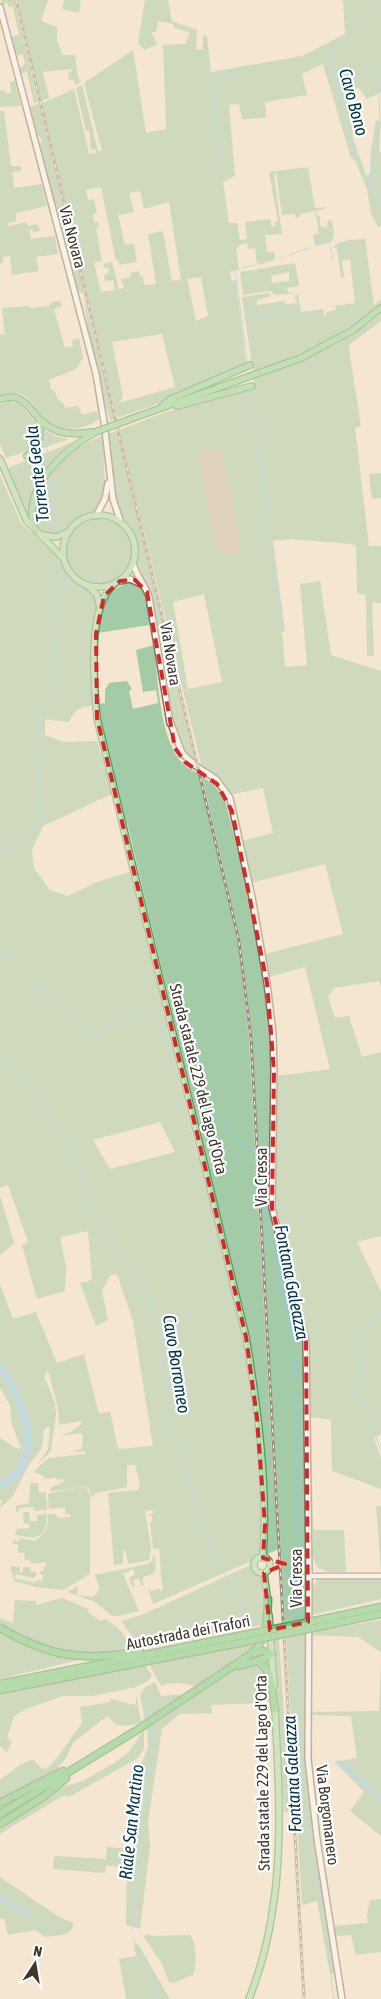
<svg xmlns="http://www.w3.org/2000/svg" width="381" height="1999" font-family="'Asap Condensed',sans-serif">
	<rect width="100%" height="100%" fill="#f4e6d0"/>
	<!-- green -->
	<g fill="#a3cba7" fill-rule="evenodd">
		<path d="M 1,0 L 14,0 L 38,102 L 34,103 L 27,72 L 20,74 L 19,69 L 25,64 L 23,54 L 14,56 L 9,38 L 19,35 L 13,7 L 9,7 L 7,3 L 2,5 Z"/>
		<path d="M 17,0 L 48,0 L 41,21 L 57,27 L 57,39 L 62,55 L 75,55 L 78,77 L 81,82 L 75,85 L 74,80 L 69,80 L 68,74 L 73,69 L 43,72 L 49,98 L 41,101 Z"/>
		<path d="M 64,0 L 81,0 L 79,13 L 62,9 Z"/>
		<path d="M 145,0 L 168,0 L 172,21 L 197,30 L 196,49 L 203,50 L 203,35 L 207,37 L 211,72 L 302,56 L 345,34 L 343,0 L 381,0 L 381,92 L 367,99 L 358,87 L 350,98 L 353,139 L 366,175 L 370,174 L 371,151 L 376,120 L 381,121 L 379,151 L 381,152 L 381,226 L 378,227 L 371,214 L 367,189 L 355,160 L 351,158 L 323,64 L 302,74 L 307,95 L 265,102 L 266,118 L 242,119 L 239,104 L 229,105 L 235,176 L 223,182 L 229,223 L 237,223 L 240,240 L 247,239 L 245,222 L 270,219 L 272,226 L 276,226 L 275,222 L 278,221 L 269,172 L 308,167 L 315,208 L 324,207 L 325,209 L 316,211 L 317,216 L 320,216 L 320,226 L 327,228 L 328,220 L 332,221 L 334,237 L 331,242 L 315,246 L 313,235 L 319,233 L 315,211 L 300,214 L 300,217 L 296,218 L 295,214 L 282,215 L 276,172 L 274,176 L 282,234 L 265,235 L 267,252 L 274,251 L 275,259 L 257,264 L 255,248 L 248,249 L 247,243 L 241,244 L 236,249 L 239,270 L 230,272 L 232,281 L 236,280 L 246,364 L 152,406 L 117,418 L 41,104 L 74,89 L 89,154 L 96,153 L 95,149 L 91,150 C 89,142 91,139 89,130 L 86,131 L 76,88 L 82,85 L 98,151 L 102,151 L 84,83 L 133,50 L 146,133 L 166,129 L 163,45 L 185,44 L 190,33 L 173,27 L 174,24 L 158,21 L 156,32 L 152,32 L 152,35 L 154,36 L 157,45 L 144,50 L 138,43 ZM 101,187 L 116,261 L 118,261 L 119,265 L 137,262 L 134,244 L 125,245 L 118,215 L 134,212 L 129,193 L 140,191 L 144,209 L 169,202 L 181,280 L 172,281 L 163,231 L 148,234 L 156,284 L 144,285 L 143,276 L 140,276 L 139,271 L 130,273 L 131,277 L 121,279 L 124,288 L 119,289 L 112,262 L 103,264 L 105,268 L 108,268 L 109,273 L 104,275 L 105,281 L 113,280 L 115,290 L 101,292 L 94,263 L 99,261 L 102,262 L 96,228 L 99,227 L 98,222 L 94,222 L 93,214 L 97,213 L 94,199 L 88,200 L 86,190 ZM 201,277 L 208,316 L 196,321 L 187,279 ZM 162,334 L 175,387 L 119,403 L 123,397 L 112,342 Z"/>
		<path d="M 15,81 L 21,106 L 0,107 L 0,90 L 5,91 L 5,93 L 11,93 L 10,82 Z"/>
		<path d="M 39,104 L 84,294 L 75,290 L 38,148 L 42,140 L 39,136 L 35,136 L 29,114 L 32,112 L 29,107 Z"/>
		<path d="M 0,111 L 4,111 L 11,166 L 21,166 L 21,171 L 12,172 L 14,188 L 42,184 L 47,206 L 16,213 L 16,221 L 8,223 L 8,226 L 27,222 L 28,226 L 38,224 L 40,231 L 33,232 L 32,229 L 29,230 L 31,239 L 55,236 L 58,254 L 36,257 L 39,271 L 12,275 L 10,256 L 3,257 L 4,262 L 0,264 Z"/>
		<path d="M 365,239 L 374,305 L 381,300 L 381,304 C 342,335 301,357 253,372 L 242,297 L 269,293 L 271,296 L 257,300 L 257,305 L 284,301 L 285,304 L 298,303 L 295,299 L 295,295 L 298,294 L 301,312 L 323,309 L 324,316 L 327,315 L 326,312 L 336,310 L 335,306 L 355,303 L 350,260 L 342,261 L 344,277 L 341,278 L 337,250 L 333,246 L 350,240 Z"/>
		<path d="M 295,263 L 299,286 L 287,288 L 288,292 L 295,293 L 275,295 L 270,291 L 243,295 L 240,272 ZM 289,272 L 289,281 L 272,283 L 271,276 Z"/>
		<path d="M 83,295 L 115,419 L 110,421 L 92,354 Z"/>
		<path d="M 60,301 L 62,306 L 54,309 L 65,348 L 73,346 L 72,340 L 79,338 L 83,358 L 76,369 L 49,380 L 51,390 L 54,390 L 58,400 L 63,403 L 65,408 L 78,406 L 82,415 L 97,411 L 99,419 C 85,431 55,433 42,418 C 37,412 33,402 26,397 C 19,391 8,394 0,395 L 0,335 L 5,334 L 2,308 L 28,306 L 31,308 L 49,306 L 52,302 Z"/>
		<path d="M 381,314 L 381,321 L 350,344 L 349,349 L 361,426 L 355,428 L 369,546 L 381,546 L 381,603 L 372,603 L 374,656 L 367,656 L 366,595 L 357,593 L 356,546 L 352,544 L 291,539 L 271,541 L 273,541 L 285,631 L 282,632 L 285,667 L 307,665 L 300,584 L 320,581 L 331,655 L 381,671 L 381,987 L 379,981 L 334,988 L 328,997 L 335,1018 L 349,1016 L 362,1057 L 381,1052 L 381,1236 L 357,1242 L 381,1292 L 381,1434 L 374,1438 L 381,1458 L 381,1489 L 332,1471 L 331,1420 L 311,1417 L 313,1530 L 344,1530 L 346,1572 L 328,1572 L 317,1567 L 312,1556 L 313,1531 L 305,1531 L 306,1618 L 285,1622 L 252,1039 L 241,943 L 202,776 L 215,786 L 225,800 L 254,916 L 266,999 L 271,1050 L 271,1180 L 277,1224 L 275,1208 L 277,1076 L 330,1069 L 305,967 L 269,977 L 265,954 L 343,934 L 325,864 L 251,883 L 242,841 L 273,833 L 263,788 L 230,795 L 219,779 L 202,768 L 119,430 L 166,412 L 253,388 L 256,386 L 253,379 C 298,365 344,343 381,314 ZM 204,594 L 222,682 L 188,689 L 173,602 Z"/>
		<path d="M 9,401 L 21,405 L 40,429 L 33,449 L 6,458 L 0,444 L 0,404 Z"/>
		<path d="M 42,429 L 55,436 L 69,439 L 35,451 Z"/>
		<path d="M 117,431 L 198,766 L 184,754 L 175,737 L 164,684 L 152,595 C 149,584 138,579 136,568 C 135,561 139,553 138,545 C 136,530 122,521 116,508 L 109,433 Z"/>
		<path d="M 103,436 L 105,487 L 98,508 L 94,512 L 79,517 L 59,534 L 42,533 C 20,510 52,468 72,452 C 81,445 91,440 103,436 Z"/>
		<path d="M 73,442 L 43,475 L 33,493 L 28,518 L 8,468 Z"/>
		<path d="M 381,473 L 381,498 L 372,499 L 369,474 Z"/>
		<path d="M 0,475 L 21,523 L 60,559 L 68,574 L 75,581 L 91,591 L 97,601 L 92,650 L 92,706 C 80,706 74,711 69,722 L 45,719 L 45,735 L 64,742 L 97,741 L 112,794 L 43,826 L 32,850 L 34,868 L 50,890 L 68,896 L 97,882 L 130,872 L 198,1158 L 207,1161 L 128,826 C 110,789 105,744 97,704 L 105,703 L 105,690 L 109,683 L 127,681 L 132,689 L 129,691 L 133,709 L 158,703 L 156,690 L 143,692 L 136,650 L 154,645 C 158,679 159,739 183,764 C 187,768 194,771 199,774 L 238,943 L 249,1039 L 273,1470 L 279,1549 L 153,1604 L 148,1588 L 151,1591 L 160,1588 L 160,1591 L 163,1589 C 160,1575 161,1563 159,1548 L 153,1549 L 150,1522 L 152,1522 L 152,1516 L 148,1516 L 153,1513 L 152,1510 L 145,1511 L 151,1548 L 149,1560 L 128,1564 L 126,1551 L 123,1551 L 123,1564 L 114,1565 L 108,1493 L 138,1490 L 140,1484 L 135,1465 L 127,1465 L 127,1487 L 96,1493 L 91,1497 L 90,1489 L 85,1486 L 51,1492 L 50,1488 L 64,1482 L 64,1479 L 57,1480 L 56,1477 L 46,1479 L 42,1475 L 33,1472 L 49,1458 L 86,1454 L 84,1451 L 75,1452 L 75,1450 L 82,1449 L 83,1436 L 81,1433 L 58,1436 L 71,1432 L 82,1424 L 80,1421 L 59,1425 L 58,1408 L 48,1370 L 44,1376 L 55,1403 L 56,1414 L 51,1451 L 38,1464 L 48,1449 L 50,1426 L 44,1429 L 42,1448 L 30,1463 L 13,1496 L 0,1508 L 2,1500 L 0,1500 L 0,1438 L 18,1449 L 21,1448 L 12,1425 L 10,1405 L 0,1388 L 0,1284 L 13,1319 L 36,1312 L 57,1363 L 84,1354 L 99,1414 L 110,1411 L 118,1449 L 153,1446 L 133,1321 L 117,1274 L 110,1275 L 102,1291 L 108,1320 L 96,1326 L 80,1283 L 92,1280 L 88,1231 L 60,1237 L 66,1267 L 65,1291 L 37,1299 L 22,1245 L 28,1242 L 8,1185 L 0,1188 ZM 160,1122 L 175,1152 L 110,1169 L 93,1140 Z"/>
		<circle cx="99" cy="552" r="33"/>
		<path d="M 129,582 C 149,586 149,608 149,625 L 98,633 L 104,604 L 109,592 Z"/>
		<path d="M 0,1195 L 14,1243 L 0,1255 Z"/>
		<path d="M 30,1483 L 38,1483 L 39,1493 L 46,1492 L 47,1510 L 34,1511 L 33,1507 L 19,1508 L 19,1511 L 16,1512 L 16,1506 L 29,1503 Z"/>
		<path d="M 81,1487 L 87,1488 L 90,1495 L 90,1574 L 63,1590 L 36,1587 L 14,1581 L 10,1566 L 20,1567 L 19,1572 L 22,1573 L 23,1567 L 30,1567 L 31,1572 L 36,1572 L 36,1576 L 33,1578 L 16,1574 L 15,1578 L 35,1583 L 36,1580 L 43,1581 L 43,1574 L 40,1574 L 40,1571 L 44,1571 L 43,1567 L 46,1567 L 46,1562 L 31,1564 L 30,1559 L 25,1560 L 24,1553 L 18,1553 L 18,1545 L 12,1544 L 14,1540 L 19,1542 L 20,1538 L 34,1541 C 45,1535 49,1526 48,1514 L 56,1514 L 58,1518 L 71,1517 L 70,1514 L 66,1514 L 65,1507 L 49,1509 L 48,1494 Z"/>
		<path d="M 376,1506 L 381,1506 L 381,1577 L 381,1571 Z"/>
		<path d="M 23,1512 L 29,1512 L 30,1521 L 37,1521 L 37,1515 L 47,1514 C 47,1539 36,1541 15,1534 L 16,1529 L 29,1528 L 29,1524 L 24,1523 Z"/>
		<path d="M 154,1553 L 156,1567 L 154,1573 L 142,1578 L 144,1586 L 142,1586 L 139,1578 L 133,1580 L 135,1586 L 133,1587 L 129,1578 L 135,1575 L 133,1569 L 123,1574 L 139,1611 L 119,1616 L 112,1616 L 95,1602 L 68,1592 L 78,1586 L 77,1595 L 93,1597 L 100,1589 L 95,1575 L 148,1564 L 152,1561 Z"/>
		<path d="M 255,1563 L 260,1572 L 265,1625 L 139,1646 L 121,1621 L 144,1614 Z"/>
		<path d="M 331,1577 L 381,1578 L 381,1599 L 312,1615 L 312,1588 L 318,1579 Z"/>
		<path d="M 62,1598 L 89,1609 L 88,1612 L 100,1621 L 106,1619 L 119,1629 L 133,1647 L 97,1654 L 61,1653 L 0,1627 L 0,1618 L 13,1623 L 15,1600 L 36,1601 L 36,1605 Z"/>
		<path d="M 381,1620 L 381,1652 L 358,1637 L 310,1635 L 313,1632 Z"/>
		<path d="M 0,1630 L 31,1647 L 79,1660 L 0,1679 Z"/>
		<path d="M 307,1633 L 306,1758 L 312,1820 L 336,1973 L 330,1974 L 317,1901 L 302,1905 L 286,1637 Z"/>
		<path d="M 279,1639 L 290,1812 L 284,1812 L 275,1640 Z"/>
		<path d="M 259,1643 L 255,1648 L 145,1721 L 140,1696 L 145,1687 L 155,1682 L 161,1696 L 184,1694 L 195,1686 C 184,1683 172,1681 161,1686 L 149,1664 Z"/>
		<path d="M 257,1662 L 267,1675 L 270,1700 L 263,1703 L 211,1705 L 212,1713 L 180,1714 L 162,1729 L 148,1822 L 150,1846 L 140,1929 L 126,1925 L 127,1869 L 106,1865 L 105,1873 L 53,1869 L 54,1856 L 106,1859 L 107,1847 L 131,1849 L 143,1801 L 142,1762 L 148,1748 L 147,1726 L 238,1668 Z"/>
		<path d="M 381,1663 L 381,1836 L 350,1811 L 364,1792 L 335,1762 L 357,1758 L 351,1716 L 312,1715 L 309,1712 L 379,1711 Z"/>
		<path d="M 145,1665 L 152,1675 L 148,1681 L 136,1687 L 93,1696 L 63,1696 L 26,1709 L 14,1716 L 7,1738 L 12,1742 L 7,1752 L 0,1746 L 0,1694 Z"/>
		<path d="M 136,1693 L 141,1722 C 129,1727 116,1729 108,1716 L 103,1719 L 73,1743 L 66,1758 L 55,1771 L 0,1801 L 0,1780 L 20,1765 L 33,1759 L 41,1768 L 46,1769 C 62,1756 68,1739 82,1724 L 80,1707 L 110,1702 L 110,1699 L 136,1705 Z"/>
		<path d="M 144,1730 L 144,1748 L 138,1758 L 69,1797 L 65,1795 L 59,1798 L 0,1834 L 0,1826 L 62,1787 L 83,1781 L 114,1763 L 128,1753 Z"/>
		<path d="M 0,1877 L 61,1918 L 73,1922 C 74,1937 56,1935 45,1937 L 35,1930 L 8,1935 L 4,1919 L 0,1919 Z"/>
		<path d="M 381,1899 L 381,1952 L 356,1955 L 351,1935 L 335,1936 L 334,1926 L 368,1923 L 367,1915 L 370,1900 Z"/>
		<path d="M 146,1934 L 153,1936 L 190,1935 C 197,1944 197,1965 193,1975 L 173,1983 L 169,1982 L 162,1964 L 144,1937 Z"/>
		<path d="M 138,1944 L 170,1999 L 171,1999 L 126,1999 L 119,1959 L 136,1956 L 134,1945 Z"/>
	</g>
	<!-- water -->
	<path fill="#8bcaee" d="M 0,1895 L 31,1915 L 30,1918 L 0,1900 Z"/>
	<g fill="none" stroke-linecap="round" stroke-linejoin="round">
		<!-- stream -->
		<g stroke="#8bcaee" stroke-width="1">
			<path d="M 377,0 L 329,54 L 357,161 L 381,212"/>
			<path d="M 224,176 L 210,76 L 248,69"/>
			<path d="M 373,194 L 372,158 L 380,117 L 378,80 L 381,69"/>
			<path d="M 381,194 L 381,199"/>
			<path d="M 337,244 L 351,240"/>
			<path d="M 317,245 L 329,242"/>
			<path d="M 330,245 L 333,261"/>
			<path d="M 289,255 L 311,247"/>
			<path d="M 279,259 L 285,256"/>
			<path d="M 260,264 L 274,260"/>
			<path d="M 242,268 L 255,265"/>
			<path d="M 236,269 L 239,268"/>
			<path d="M 236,274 L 247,362"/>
			<path d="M 245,320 L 322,310"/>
			<path d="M 25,386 L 43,414 L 44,421"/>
			<path d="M 250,390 L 258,440"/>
			<path d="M 45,427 L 48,468"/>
			<path d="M 258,443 L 281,628"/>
			<path d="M 49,474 L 55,524 L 58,533"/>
			<path d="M 0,849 L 22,840 L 37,824 L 41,805 L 37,780 L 42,747 L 37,725 L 48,701 L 60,657 L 55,637 L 63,577 L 62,561"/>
			<path d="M 0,950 L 85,1031 L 88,1038 L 121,1020 L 152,1017 L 164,1027 L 176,1077 L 182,1076"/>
			<path d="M 0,1049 L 12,1071 L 27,1083 L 37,1104 L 72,1148 L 92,1213 L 112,1246 L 132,1271 L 150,1300 L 151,1306 L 161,1328 L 161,1357 L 166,1375 L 166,1388 L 177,1449 L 186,1479 L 204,1525 L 206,1540 L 240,1604 L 242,1626"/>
			<path d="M 186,1076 L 192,1075 L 202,1098 L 246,1149 L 255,1152"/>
			<path d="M 260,1153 L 265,1155 L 267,1218 L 293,1338 L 296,1396 L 296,1539"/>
			<path d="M 381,1317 L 372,1320 L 358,1347 L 365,1406 L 381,1451"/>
			<path d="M 296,1545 L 297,1622"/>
			<path d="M 297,1633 L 303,1802 L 312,1869 L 321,1899 L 334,1999"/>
			<path d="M 116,1646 L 123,1648"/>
			<path d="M 134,1668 L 141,1683"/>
			<path d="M 243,1668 L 253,1666 L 256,1667 L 256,1674 L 265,1674"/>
			<path d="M 293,1674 L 295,1734"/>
			<path d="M 143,1690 L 149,1717"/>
			<path d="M 30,1918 L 56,1934"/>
			<path d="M 132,1930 L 139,1839 L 153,1735 L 151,1725"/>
			<path d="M 133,1938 L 157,1999"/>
		</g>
		<!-- canal -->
		<path stroke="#8bcaee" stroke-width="4" d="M 338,1762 L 381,1798"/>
		<!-- river -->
		<path stroke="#8bcaee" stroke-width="7" d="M 0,1367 C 23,1401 49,1461 0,1485"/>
		<!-- runway -->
		<path stroke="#c4b9a6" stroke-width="25" d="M 211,460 L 228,544"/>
		<defs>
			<path id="tertiary" d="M 309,1576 L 381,1576"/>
			<g id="secondary">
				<path d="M 0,7 L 96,374 L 104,422 L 113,499 L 121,523"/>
				<path d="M 96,516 L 105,499 L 108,483"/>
				<path d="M 133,562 C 135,575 145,584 149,597 L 170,723"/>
				<path d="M 120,581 L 130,579 L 143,585"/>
				<path d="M 170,721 L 182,753 L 196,766 L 216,779 L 230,798 L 252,897 L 267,983 L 273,1033 L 274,1071 L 272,1208 L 306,1341 L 309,1576 L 308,1759 L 317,1839 L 342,1999"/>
			</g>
			<g id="primary">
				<path d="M 0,459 L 26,520 L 63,558"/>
				<circle cx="99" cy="551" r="36"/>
				<path d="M 43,535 L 56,537 L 69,532"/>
				<path d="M 113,585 C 87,609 94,685 97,718 L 246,1337 C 258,1409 268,1485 263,1558"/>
				<path d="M 89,587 L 97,595 L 99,604"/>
				<circle cx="262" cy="1565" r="8"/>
				<path d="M 264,1573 L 268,1604"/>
				<path d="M 269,1615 L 274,1686"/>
				<path d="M 249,1999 C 287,1903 280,1808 275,1708"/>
			</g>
			<g id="trunk">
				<path d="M 0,399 C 5,398 10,396 16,398 C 24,400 28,406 33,412 C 49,433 67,436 92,432"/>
				<path d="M 162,406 L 171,399 L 250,365"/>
				<path d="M 177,406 L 252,386"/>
				<path d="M 139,416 L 301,358 L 353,330 L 381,308"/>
				<path d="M 27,456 C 39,447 43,432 38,418"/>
				<path d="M 36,531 C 18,490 65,448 98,431"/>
			</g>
			<g id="motorway">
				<path d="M 324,1619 L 381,1607"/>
				<path d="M 327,1625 L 381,1614"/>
				<path d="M 0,1628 C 50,1657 84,1662 140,1651"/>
				<path d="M 252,1654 L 263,1651 L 272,1654"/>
				<path d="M 257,1661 C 274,1669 272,1694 275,1710"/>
				<path d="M 239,1666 L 267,1658 L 272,1654"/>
				<path d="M 0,1684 L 234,1637"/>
				<path d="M 0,1690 L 234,1644"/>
				<path d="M 0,1803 L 63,1771"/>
				<path d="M 0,1814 L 137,1730 L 251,1654 C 268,1639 267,1619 268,1599"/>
				<path d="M 0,1824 L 43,1797 L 66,1778"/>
			</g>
		</defs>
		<!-- tertiary casing -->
		<use href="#tertiary" stroke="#807461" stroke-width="7"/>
		<!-- secondary casing -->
		<use href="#secondary" stroke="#807461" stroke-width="8"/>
		<!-- primary casing -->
		<use href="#primary" stroke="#599963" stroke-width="8"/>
		<!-- trunk casing -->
		<use href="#trunk" stroke="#599963" stroke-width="8"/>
		<!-- motorway casing -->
		<use href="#motorway" stroke="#599963" stroke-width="9"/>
		<!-- tertiary -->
		<use href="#tertiary" stroke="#fff" stroke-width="4.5"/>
		<!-- secondary -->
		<use href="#secondary" stroke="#fff" stroke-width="5"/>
		<!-- primary -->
		<use href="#primary" stroke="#a5e2b2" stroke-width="5.5"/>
		<!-- trunk -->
		<use href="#trunk" stroke="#87d898" stroke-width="5.5"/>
		<!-- motorway -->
		<use href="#motorway" stroke="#69ce7f" stroke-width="6"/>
		<defs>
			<path id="rail" d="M 16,0 L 239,941 L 251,1039 L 304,1999"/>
		</defs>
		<!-- rail casing -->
		<use href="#rail" stroke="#958c7d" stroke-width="3"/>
		<!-- rail -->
		<use href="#rail" stroke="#fff" stroke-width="1" stroke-dasharray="4" stroke-linecap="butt"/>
		<defs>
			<path id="trunk-bridge" d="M 98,431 L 139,416"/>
			<g id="motorway-bridge">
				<path d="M 234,1637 L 324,1619"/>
				<path d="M 234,1644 L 327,1625"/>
			</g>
		</defs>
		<!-- trunk-bridge casing -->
		<use href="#trunk-bridge" stroke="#599963" stroke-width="8" stroke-linecap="butt"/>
		<!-- motorway-bridge casing -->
		<use href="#motorway-bridge" stroke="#599963" stroke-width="9" stroke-linecap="butt"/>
		<!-- trunk-bridge -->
		<use href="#trunk-bridge" stroke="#87d898" stroke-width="5.5"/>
		<!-- motorway-bridge -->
		<use href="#motorway-bridge" stroke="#69ce7f" stroke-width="6"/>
	</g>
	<!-- marked area -->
	<path d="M0 0H381V1999H0ZM 135,580 L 147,592 L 175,748 L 185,762 L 217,784 L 232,811 L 267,983 L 274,1071 L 272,1208 L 306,1341 L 308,1622 L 270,1630 L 264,1573 L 285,1564 L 263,1558 L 265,1525 L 257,1418 L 246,1337 L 97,718 L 96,634 L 104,596 L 120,581 Z" fill="#f4e6d0" fill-opacity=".55" fill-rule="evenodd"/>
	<path fill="none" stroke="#d62828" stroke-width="4" stroke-dasharray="10 6" stroke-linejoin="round" d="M 135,580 L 147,592 L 175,748 L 185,762 L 217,784 L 232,811 L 267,983 L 274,1071 L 272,1208 L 306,1341 L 308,1622 L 270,1630 L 264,1573 L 285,1564 L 263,1558 L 265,1525 L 257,1418 L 246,1337 L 97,718 L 96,634 L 104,596 L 120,581 Z"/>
	<g text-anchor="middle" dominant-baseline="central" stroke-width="4.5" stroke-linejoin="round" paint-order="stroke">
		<!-- street labels -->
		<g font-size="16" fill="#3c362e" stroke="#fff">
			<text transform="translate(73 237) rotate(75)">Via Novara</text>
			<text transform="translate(171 654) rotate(81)">Via Novara</text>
			<text transform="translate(199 1079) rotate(76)">Strada statale 229 del Lago d'Orta</text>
			<text transform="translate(261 1177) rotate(-90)">Via Cressa</text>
			<text transform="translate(296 1578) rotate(-90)">Via Cressa</text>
			<text transform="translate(188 1632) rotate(-11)">Autostrada dei Trafori</text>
			<text transform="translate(262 1773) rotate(-91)">Strada statale 229 del Lago d'Orta</text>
			<text transform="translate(328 1815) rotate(83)">Via Borgomanero</text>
		</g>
		<!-- water labels -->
		<g font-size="18" font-style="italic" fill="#00354d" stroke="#fff">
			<text transform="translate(354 102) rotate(75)">Cavo Bono</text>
			<text transform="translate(37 474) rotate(-97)">Torrente Geola</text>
			<text transform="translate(292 1282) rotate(79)">Fontana Galeazza</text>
			<text transform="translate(177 1364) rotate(81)">Cavo Borromeo</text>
			<text transform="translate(292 1774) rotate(-93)">Fontana Galeazza</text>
			<text transform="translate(131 1822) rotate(-84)">Riale San Martino</text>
		</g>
	</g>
	<!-- north arrow -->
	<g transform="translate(35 1964) rotate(12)" stroke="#ffffff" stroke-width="4" paint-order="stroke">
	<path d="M0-4L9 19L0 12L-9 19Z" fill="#3c362e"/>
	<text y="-8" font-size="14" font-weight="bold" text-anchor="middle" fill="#3c362e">N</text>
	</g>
</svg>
